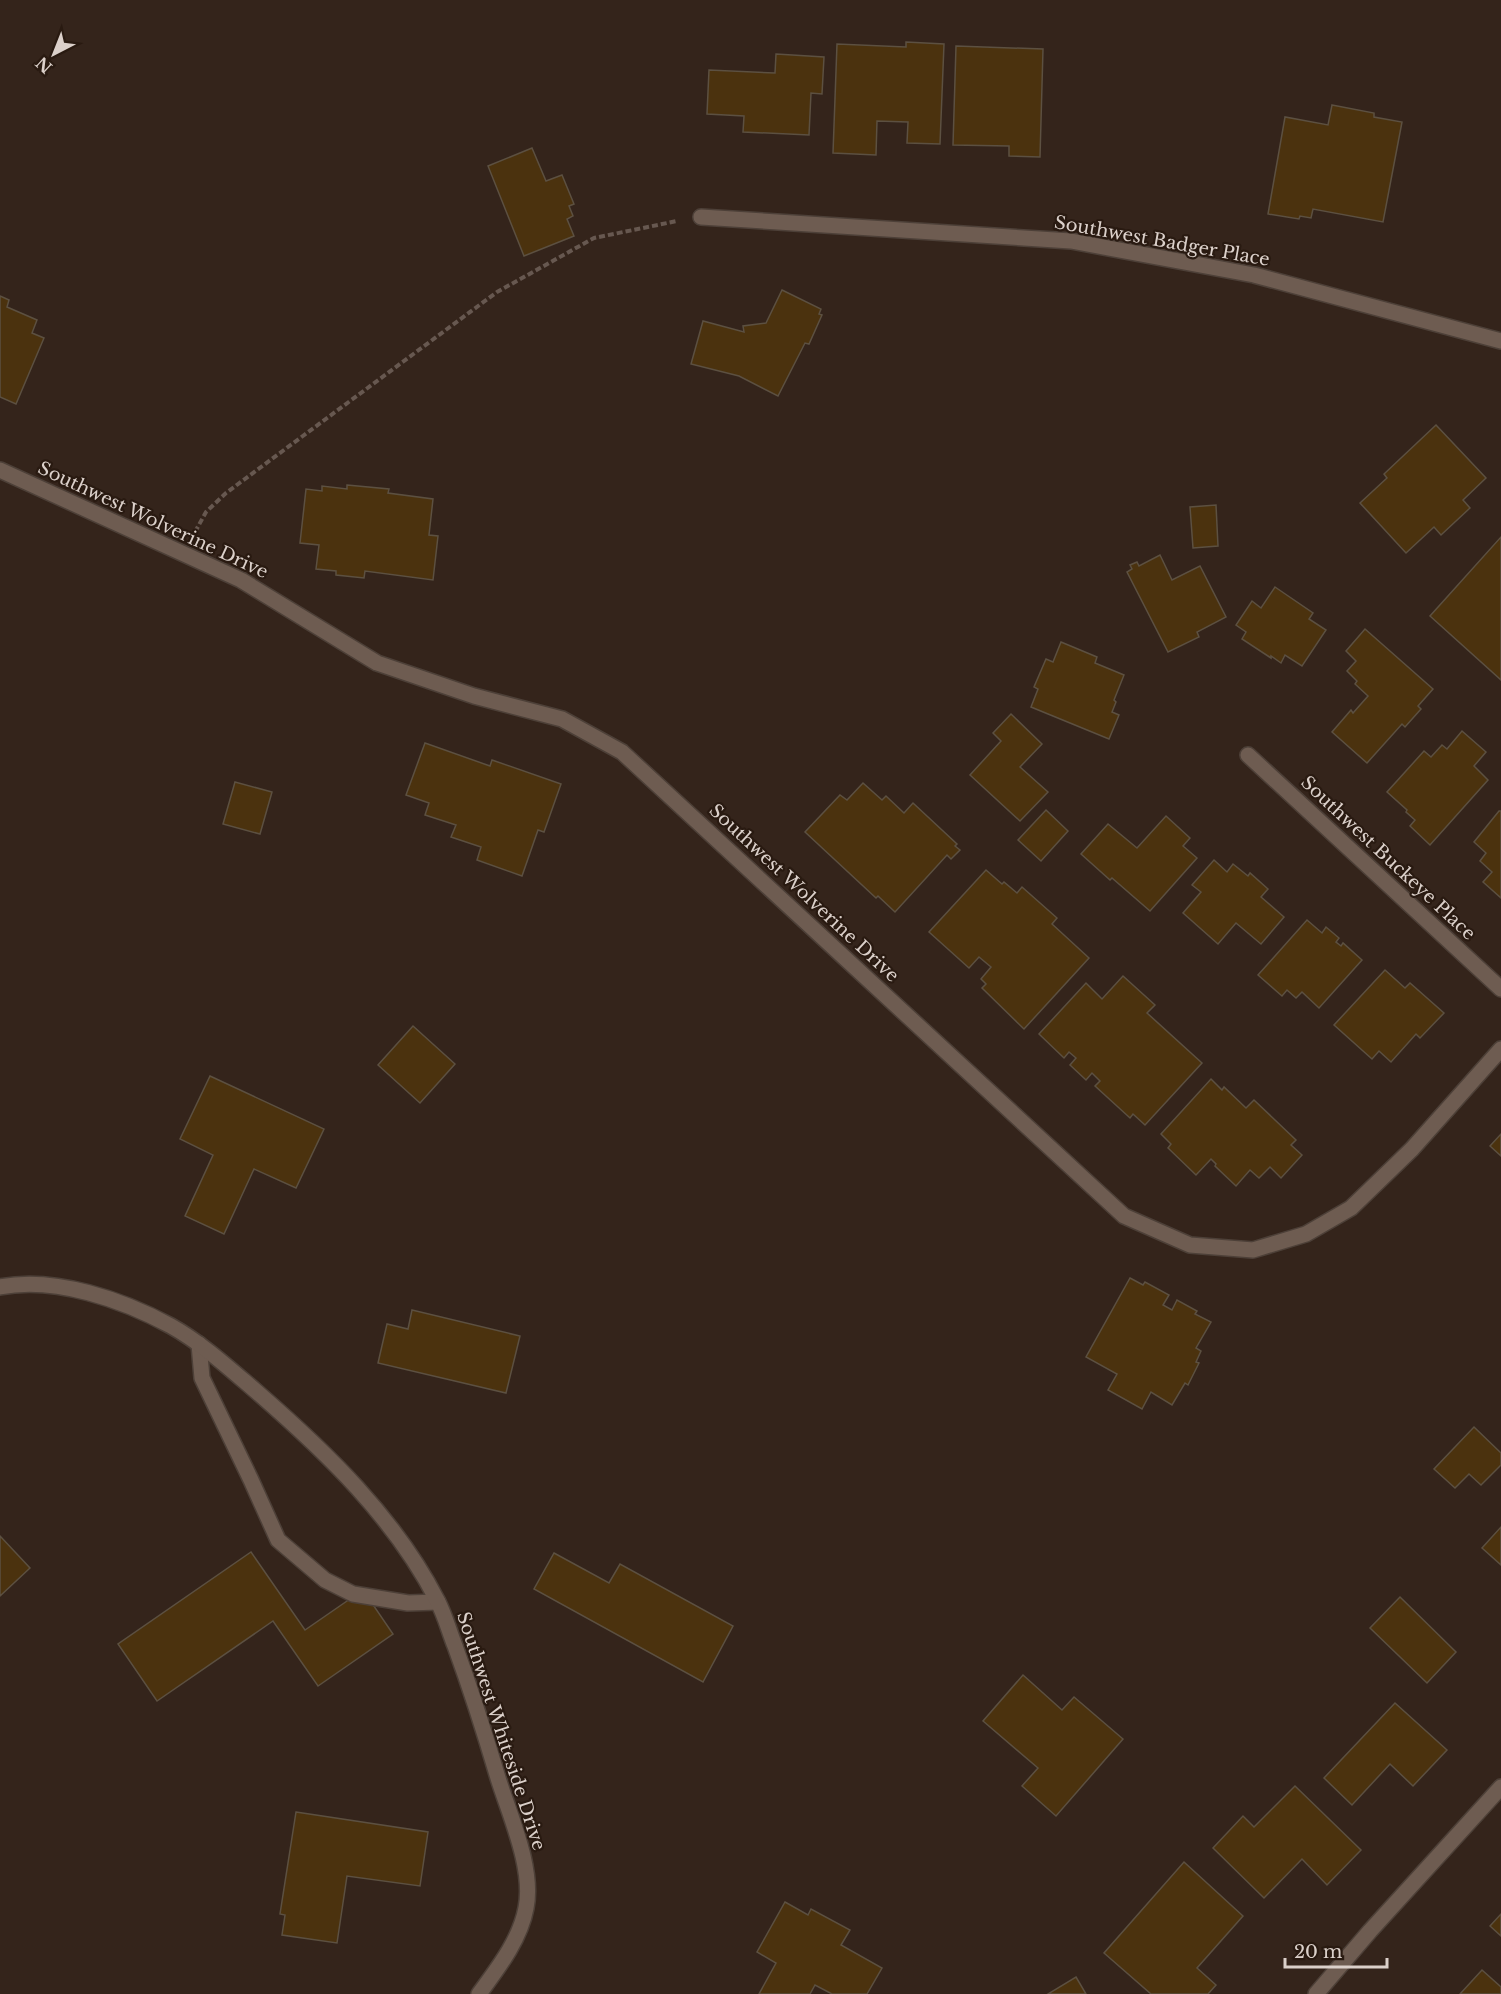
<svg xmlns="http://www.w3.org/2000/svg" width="1501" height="1994" font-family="'Libre Baskerville',serif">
	<rect width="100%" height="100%" fill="#34241b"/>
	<!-- building -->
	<g fill="#4b320e" stroke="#5c5041" stroke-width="1.5">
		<path d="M 906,42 L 944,44 L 940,144 L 907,143 L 908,122 L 877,121 L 876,155 L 833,153 L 837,44 L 906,47 Z"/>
		<path d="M 956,46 L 1043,49 L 1040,157 L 1009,156 L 1009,146 L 953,145 Z"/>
		<path d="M 776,54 L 824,57 L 822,94 L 811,93 L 809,135 L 743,132 L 744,116 L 707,114 L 709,70 L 775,73 Z"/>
		<path d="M 1332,105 L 1374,113 L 1374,117 L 1402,122 L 1383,222 L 1313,209 L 1311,218 L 1300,216 L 1299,219 L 1268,214 L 1285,117 L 1328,125 Z"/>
		<path d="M 532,148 L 546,181 L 562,175 L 574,204 L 569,206 L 573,216 L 567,219 L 574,236 L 524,256 L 488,166 Z"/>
		<path d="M 782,290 L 821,309 L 819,314 L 822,315 L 809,344 L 805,343 L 778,396 L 739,376 L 691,364 L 703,321 L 744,332 L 743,326 L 766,323 Z"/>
		<path d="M 0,296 L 9,300 L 7,307 L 37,320 L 32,333 L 44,338 L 16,404 L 0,397 Z"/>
		<path d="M 1436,425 L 1486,478 L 1463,500 L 1470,508 L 1441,535 L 1434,527 L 1406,553 L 1360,503 L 1387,478 L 1384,474 Z"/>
		<path d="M 347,485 L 389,489 L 388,493 L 433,499 L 429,535 L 438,536 L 433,580 L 365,571 L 364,578 L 336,575 L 336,571 L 316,569 L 319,545 L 300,543 L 306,489 L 322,491 L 322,486 L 347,489 Z"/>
		<path d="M 1216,505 L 1218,546 L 1193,548 L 1190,507 Z"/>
		<path d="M 1501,537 L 1501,680 L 1430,616 Z"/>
		<path d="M 1160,555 L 1172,580 L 1200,566 L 1226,617 L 1197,632 L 1199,637 L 1168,652 L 1127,572 L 1132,569 L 1130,565 L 1137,562 L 1139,566 Z"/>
		<path d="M 1275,587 L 1313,613 L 1309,619 L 1326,630 L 1302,666 L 1285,655 L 1281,663 L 1271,656 L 1271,658 L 1242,639 L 1246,632 L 1236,625 L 1252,601 L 1261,608 Z"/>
		<path d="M 1365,629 L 1433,689 L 1418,706 L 1421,709 L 1405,727 L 1402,724 L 1367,763 L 1332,732 L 1351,710 L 1353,713 L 1368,696 L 1355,684 L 1357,681 L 1347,671 L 1356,661 L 1346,651 Z"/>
		<path d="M 1061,642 L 1097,657 L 1095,663 L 1124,675 L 1114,700 L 1116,702 L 1112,712 L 1119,715 L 1109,739 L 1031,707 L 1038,689 L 1034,687 L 1046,659 L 1053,662 Z"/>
		<path d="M 1011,714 L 1042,744 L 1020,767 L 1048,792 L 1020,821 L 970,775 L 1001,741 L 993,733 Z"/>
		<path d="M 1462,731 L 1486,752 L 1474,766 L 1488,780 L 1430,845 L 1410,826 L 1415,820 L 1406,812 L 1407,810 L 1387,792 L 1424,751 L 1431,757 L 1442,745 L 1447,749 Z"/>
		<path d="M 425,743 L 490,766 L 492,760 L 561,784 L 544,832 L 538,830 L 522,876 L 477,860 L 481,847 L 451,837 L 456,825 L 425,815 L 429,803 L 406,795 Z"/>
		<path d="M 235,782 L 272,792 L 260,834 L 223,824 Z"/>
		<path d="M 863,783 L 882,800 L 886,796 L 904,813 L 913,803 L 957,844 L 955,846 L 960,850 L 951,859 L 947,855 L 895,912 L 878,896 L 876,898 L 805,832 L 840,795 L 847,800 Z"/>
		<path d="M 1046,810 L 1068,831 L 1041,861 L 1018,840 Z"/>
		<path d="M 1499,811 L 1501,811 L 1501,898 L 1483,882 L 1492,872 L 1480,861 L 1486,853 L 1474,842 Z"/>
		<path d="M 1166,816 L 1190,838 L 1183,846 L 1197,858 L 1150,911 L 1112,878 L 1110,880 L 1081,854 L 1108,824 L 1137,848 Z"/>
		<path d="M 1214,860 L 1227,872 L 1233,864 L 1248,876 L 1250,873 L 1268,889 L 1261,897 L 1284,917 L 1261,944 L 1236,923 L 1218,944 L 1183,913 L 1201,892 L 1192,885 Z"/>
		<path d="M 986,870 L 1002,884 L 1004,882 L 1017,893 L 1022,887 L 1057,918 L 1052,924 L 1089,958 L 1024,1029 L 982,988 L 986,984 L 981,979 L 991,967 L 979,957 L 969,968 L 929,932 Z"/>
		<path d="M 1307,920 L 1322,933 L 1326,927 L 1339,938 L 1336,942 L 1341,946 L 1343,943 L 1362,960 L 1319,1008 L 1302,992 L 1296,998 L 1287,990 L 1282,996 L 1258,975 Z"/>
		<path d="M 1385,970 L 1405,988 L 1410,983 L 1444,1013 L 1420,1038 L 1416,1034 L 1391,1062 L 1379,1051 L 1372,1059 L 1334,1025 Z"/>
		<path d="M 1123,976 L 1155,1005 L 1147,1013 L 1202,1063 L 1145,1125 L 1133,1114 L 1130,1118 L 1095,1086 L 1100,1081 L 1092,1073 L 1086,1080 L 1070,1065 L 1076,1058 L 1069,1052 L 1064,1058 L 1039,1034 L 1086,983 L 1102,999 Z"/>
		<path d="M 413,1026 L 455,1064 L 420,1103 L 378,1065 Z"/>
		<path d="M 210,1076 L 324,1129 L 296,1188 L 254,1169 L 224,1234 L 185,1216 L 213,1155 L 180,1139 Z"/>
		<path d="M 1211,1079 L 1222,1090 L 1224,1087 L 1246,1108 L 1254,1100 L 1296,1140 L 1291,1145 L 1302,1155 L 1281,1178 L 1270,1167 L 1259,1178 L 1250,1170 L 1236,1186 L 1215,1166 L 1216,1164 L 1211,1159 L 1196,1175 L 1168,1148 L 1171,1144 L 1161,1134 Z"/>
		<path d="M 1501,1134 L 1501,1156 L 1490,1146 Z"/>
		<path d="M 1130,1278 L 1143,1285 L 1145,1282 L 1169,1295 L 1163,1305 L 1172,1310 L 1177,1300 L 1197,1311 L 1195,1314 L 1211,1322 L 1196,1348 L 1201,1351 L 1196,1362 L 1199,1363 L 1188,1385 L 1185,1383 L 1172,1405 L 1151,1392 L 1142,1409 L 1108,1390 L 1117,1374 L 1086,1357 Z"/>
		<path d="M 412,1310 L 520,1336 L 506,1393 L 378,1363 L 387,1324 L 408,1329 Z"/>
		<path d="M 1474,1427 L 1501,1453 L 1501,1465 L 1481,1485 L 1469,1474 L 1455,1488 L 1434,1469 Z"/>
		<path d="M 1501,1527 L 1501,1565 L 1482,1548 Z"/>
		<path d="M 0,1536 L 30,1568 L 0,1596 Z"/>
		<path d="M 251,1552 L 305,1630 L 363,1590 L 393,1634 L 318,1686 L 273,1621 L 157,1701 L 118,1644 Z"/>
		<path d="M 554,1553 L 609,1583 L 620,1564 L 733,1626 L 703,1682 L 534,1589 Z"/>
		<path d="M 1400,1597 L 1456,1652 L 1427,1683 L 1370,1628 Z"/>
		<path d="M 1023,1675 L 1062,1710 L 1074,1697 L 1123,1739 L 1056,1816 L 1022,1786 L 1038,1768 L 983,1721 Z"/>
		<path d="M 1395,1703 L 1447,1750 L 1413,1786 L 1390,1764 L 1352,1805 L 1324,1778 Z"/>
		<path d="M 1295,1786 L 1361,1850 L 1327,1885 L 1302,1859 L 1264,1898 L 1213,1848 L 1243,1816 L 1254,1827 Z"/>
		<path d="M 296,1812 L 428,1832 L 420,1886 L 347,1876 L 337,1943 L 282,1935 L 285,1915 L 280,1914 Z"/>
		<path d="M 1184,1862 L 1243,1916 L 1197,1968 L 1216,1985 L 1208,1994 L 1151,1994 L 1104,1953 Z"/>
		<path d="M 785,1902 L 808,1915 L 811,1909 L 850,1930 L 841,1945 L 882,1968 L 867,1994 L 832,1994 L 815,1985 L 810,1994 L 759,1994 L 776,1963 L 757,1952 Z"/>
		<path d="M 1501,1914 L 1501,1936 L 1490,1926 Z"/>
		<path d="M 1482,1970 L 1501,1987 L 1501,1994 L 1460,1994 Z"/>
		<path d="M 1076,1977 L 1086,1994 L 1048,1994 Z"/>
	</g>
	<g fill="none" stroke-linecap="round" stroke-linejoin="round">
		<defs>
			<path id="lane" d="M 199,1344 L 202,1378 L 251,1480 L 278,1540 L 325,1580 L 353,1594 L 408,1603 L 438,1602"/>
			<g id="street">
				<path d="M 701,217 L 1071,241 L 1254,275 L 1501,341"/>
				<path d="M 0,470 L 241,580 L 377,663 L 474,696 L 562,719 L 622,752 L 1124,1216 L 1190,1245 L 1253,1250 L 1306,1234 L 1351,1208 L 1412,1149 L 1501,1049"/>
				<path d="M 1248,755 L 1501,989"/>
				<path d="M 0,1287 C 55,1276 123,1300 171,1326 C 203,1344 230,1369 257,1392 C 326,1452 395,1518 437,1600 C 445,1615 449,1631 455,1646 C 471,1690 485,1734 498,1778 C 510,1816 534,1869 526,1908 C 520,1940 498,1968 479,1994"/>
				<path d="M 1316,1994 L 1370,1931 L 1501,1787"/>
			</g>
		</defs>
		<!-- lane casing -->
		<use href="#lane" stroke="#4d4038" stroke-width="18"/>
		<!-- street casing -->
		<use href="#street" stroke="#4d4038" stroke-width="18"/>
		<!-- path -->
		<path stroke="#675850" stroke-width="4" stroke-dasharray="6 3" stroke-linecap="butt" d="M 195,532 L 206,512 L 226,493 L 497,292 L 594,238 L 677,221"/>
		<!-- lane -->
		<use href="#lane" stroke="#6e5c51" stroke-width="15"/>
		<!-- street -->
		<use href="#street" stroke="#6e5c51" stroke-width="15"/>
	</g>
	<g text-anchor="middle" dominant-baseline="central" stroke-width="4.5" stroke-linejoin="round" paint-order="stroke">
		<!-- street labels -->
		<g font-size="18" fill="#dbd0ca" stroke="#291a11">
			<text transform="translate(1162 241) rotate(10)">Southwest Badger Place</text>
			<text transform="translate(153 520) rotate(25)">Southwest Wolverine Drive</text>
			<text transform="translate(1388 858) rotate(43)">Southwest Buckeye Place</text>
			<text transform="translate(804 893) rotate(43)">Southwest Wolverine Drive</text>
			<text transform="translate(501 1731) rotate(72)">Southwest Whiteside Drive</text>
		</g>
	</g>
	<!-- north arrow -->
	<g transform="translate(54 54) rotate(222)" stroke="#291a11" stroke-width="4.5" paint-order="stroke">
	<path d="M0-4.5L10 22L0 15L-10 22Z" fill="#dbd0ca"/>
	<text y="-9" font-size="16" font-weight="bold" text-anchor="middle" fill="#dbd0ca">N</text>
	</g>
	<!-- scale -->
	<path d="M1285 1958v9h102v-9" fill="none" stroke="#dbd0ca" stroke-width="3"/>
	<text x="1294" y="1958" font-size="18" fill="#dbd0ca" stroke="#291a11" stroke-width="4.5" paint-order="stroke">20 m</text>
</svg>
